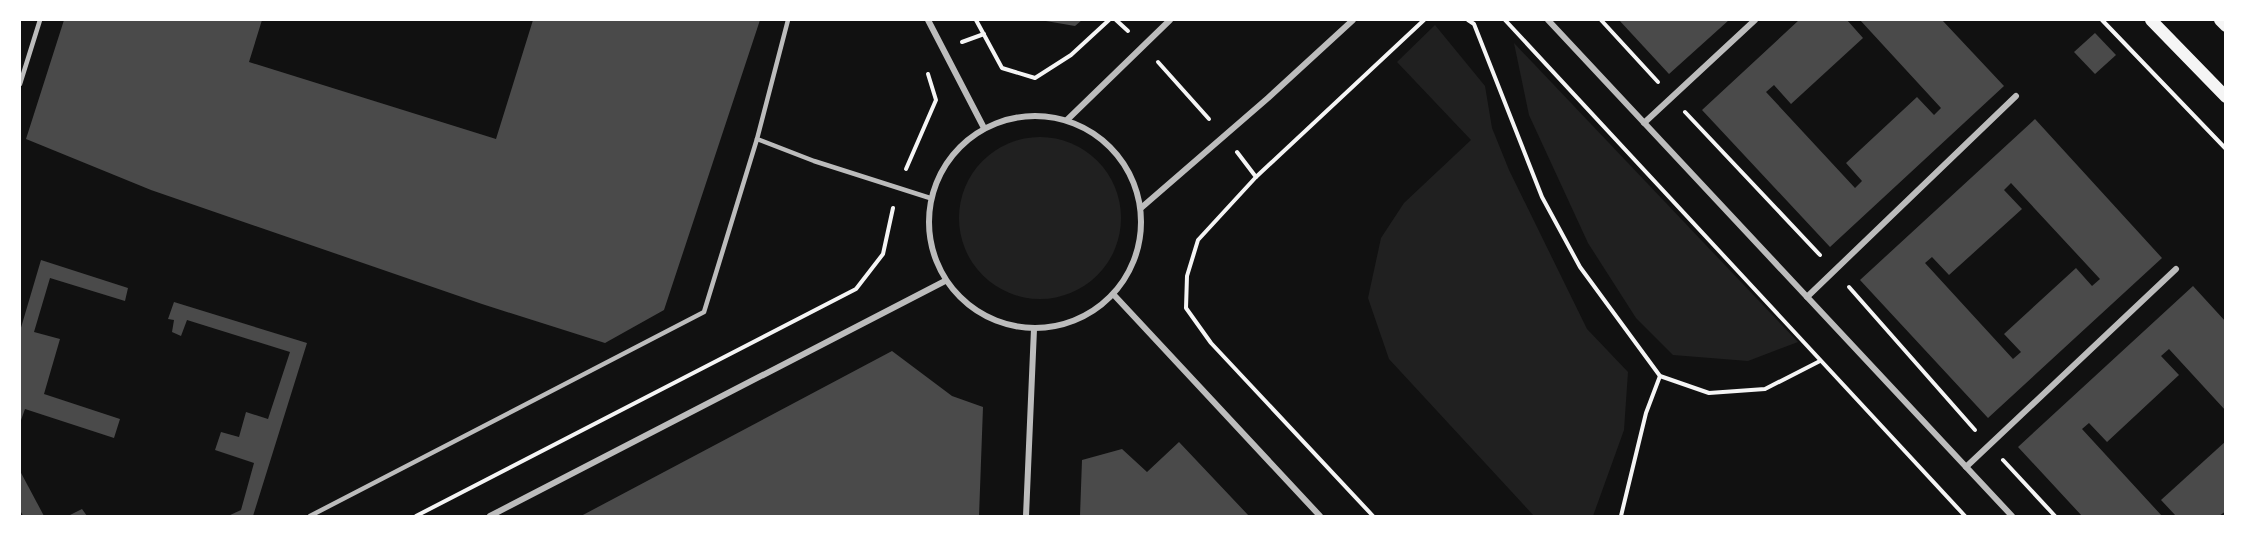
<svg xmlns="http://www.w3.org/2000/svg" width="2245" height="536" font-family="'IBM Plex Sans',sans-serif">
	<rect width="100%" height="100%" fill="#111"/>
	<!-- green -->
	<g fill="#202020">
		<path d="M 1435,25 L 1485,86 L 1492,128 L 1509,170 L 1587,329 L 1628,372 L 1624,430 L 1593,516 L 1534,516 L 1389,359 L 1368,298 L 1381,238 L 1404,203 L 1471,140 L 1397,62 Z"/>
		<path d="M 1514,43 L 1798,342 L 1748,361 L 1673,355 L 1636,318 L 1588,243 L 1529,115 Z"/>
		<circle cx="1040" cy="218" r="81"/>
	</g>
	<!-- building -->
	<g fill="#4a4a4a" fill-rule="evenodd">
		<path d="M 64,20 L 262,20 L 249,62 L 496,139 L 533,20 L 760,20 L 664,310 L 605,343 L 482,304 L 151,190 L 26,139 Z"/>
		<path d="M 1040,20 L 1082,20 L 1075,26 Z"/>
		<path d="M 1619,20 L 1729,20 L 1669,74 Z"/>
		<path d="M 1799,20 L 1847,20 L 1863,38 L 1791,104 L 1774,85 L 1766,92 L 1855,188 L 1862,181 L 1846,163 L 1917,97 L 1934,115 L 1941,108 L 1860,20 L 1942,20 L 2004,86 L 1830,247 L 1702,110 Z"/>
		<path d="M 2095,33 L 2116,55 L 2095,74 L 2074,52 Z"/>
		<path d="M 2035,119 L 2162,258 L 1988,418 L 1860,280 ZM 2011,183 L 2100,279 L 2092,286 L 2076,268 L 2004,334 L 2021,352 L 2013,359 L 1925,263 L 1932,257 L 1949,275 L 2022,209 L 2004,190 Z"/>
		<path d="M 41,260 L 128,288 L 125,301 L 50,278 L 34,332 L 60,339 L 44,394 L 120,419 L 114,438 L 25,409 L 20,423 L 20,331 Z"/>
		<path d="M 2193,286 L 2226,322 L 2226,411 L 2169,349 L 2161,356 L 2179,375 L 2107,442 L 2089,423 L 2082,429 L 2162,516 L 2082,516 L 2018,447 Z"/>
		<path d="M 174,302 L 307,343 L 253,516 L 228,516 L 241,510 L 254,463 L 215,450 L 221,432 L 239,437 L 246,412 L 268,419 L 290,352 L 187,320 L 181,336 L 172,332 L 174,320 L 168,319 Z"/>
		<path d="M 892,351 L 952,396 L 983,407 L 979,516 L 581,516 Z"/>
		<path d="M 2226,441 L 2226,511 L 2219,516 L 2176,516 L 2161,500 Z"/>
		<path d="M 1179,442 L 1249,516 L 1080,516 L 1082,460 L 1122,449 L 1147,472 Z"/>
		<path d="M 20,471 L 44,516 L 23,516 L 20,510 Z"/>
		<path d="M 82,509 L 87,516 L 68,516 Z"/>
	</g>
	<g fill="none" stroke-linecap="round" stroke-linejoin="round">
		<!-- path -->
		<g stroke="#f5f5f5" stroke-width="4">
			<path d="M 976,20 L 1002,68 L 1035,78 L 1071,55 L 1109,20"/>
			<path d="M 1116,20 L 1128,31"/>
			<path d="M 1468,20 L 1474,24 L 1542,197 L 1580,267 L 1660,376 L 1709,393 L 1765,389 L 1820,361"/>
			<path d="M 1505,20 L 1965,516"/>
			<path d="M 1601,20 L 1658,82"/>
			<path d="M 2102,20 L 2226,149"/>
			<path d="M 962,42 L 984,34"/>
			<path d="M 1158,62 L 1209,119"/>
			<path d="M 1685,112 L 1820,255"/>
			<path d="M 1237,152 L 1256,177 L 1198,240 L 1187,276 L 1186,308 L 1211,343 L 1373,516"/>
			<path d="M 906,169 L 936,100 L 928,74"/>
			<path d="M 1256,177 L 1424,20"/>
			<path d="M 1849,287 L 1975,430"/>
			<path d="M 2003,460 L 2055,516"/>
			<path d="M 416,516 L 856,289 L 883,254 L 893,208"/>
			<path d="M 1621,516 L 1646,413 L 1660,376"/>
		</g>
		<!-- service -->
		<g stroke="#bcbcbc" stroke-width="4.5">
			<path d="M 20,84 L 40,20"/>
			<path d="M 757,139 L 814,161 L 930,198"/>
			<path d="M 310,516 L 704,312 L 757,139 L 788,20"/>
		</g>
		<!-- minor -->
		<g stroke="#bcbcbc" stroke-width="6">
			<path d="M 928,20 L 984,128"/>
			<path d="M 1548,20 L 2012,516"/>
			<circle cx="1035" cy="222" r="106"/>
			<path d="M 1067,120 L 1170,20"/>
			<path d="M 1644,123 L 1755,20"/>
			<path d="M 1141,208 L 1268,98 L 1353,20"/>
			<path d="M 1114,295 L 1320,516"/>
			<path d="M 1807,297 L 2016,96"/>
			<path d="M 1966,467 L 2176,269"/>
			<path d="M 490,516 L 945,281"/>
			<path d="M 1026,516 L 1034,329"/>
		</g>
		<!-- secondary -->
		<g stroke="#f5f5f5" stroke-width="12">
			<path d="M 2151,20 L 2226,97"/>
			<path d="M 2220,20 L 2226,26"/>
		</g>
	</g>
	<!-- border -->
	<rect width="2245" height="536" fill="none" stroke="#ffffff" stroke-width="42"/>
</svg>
